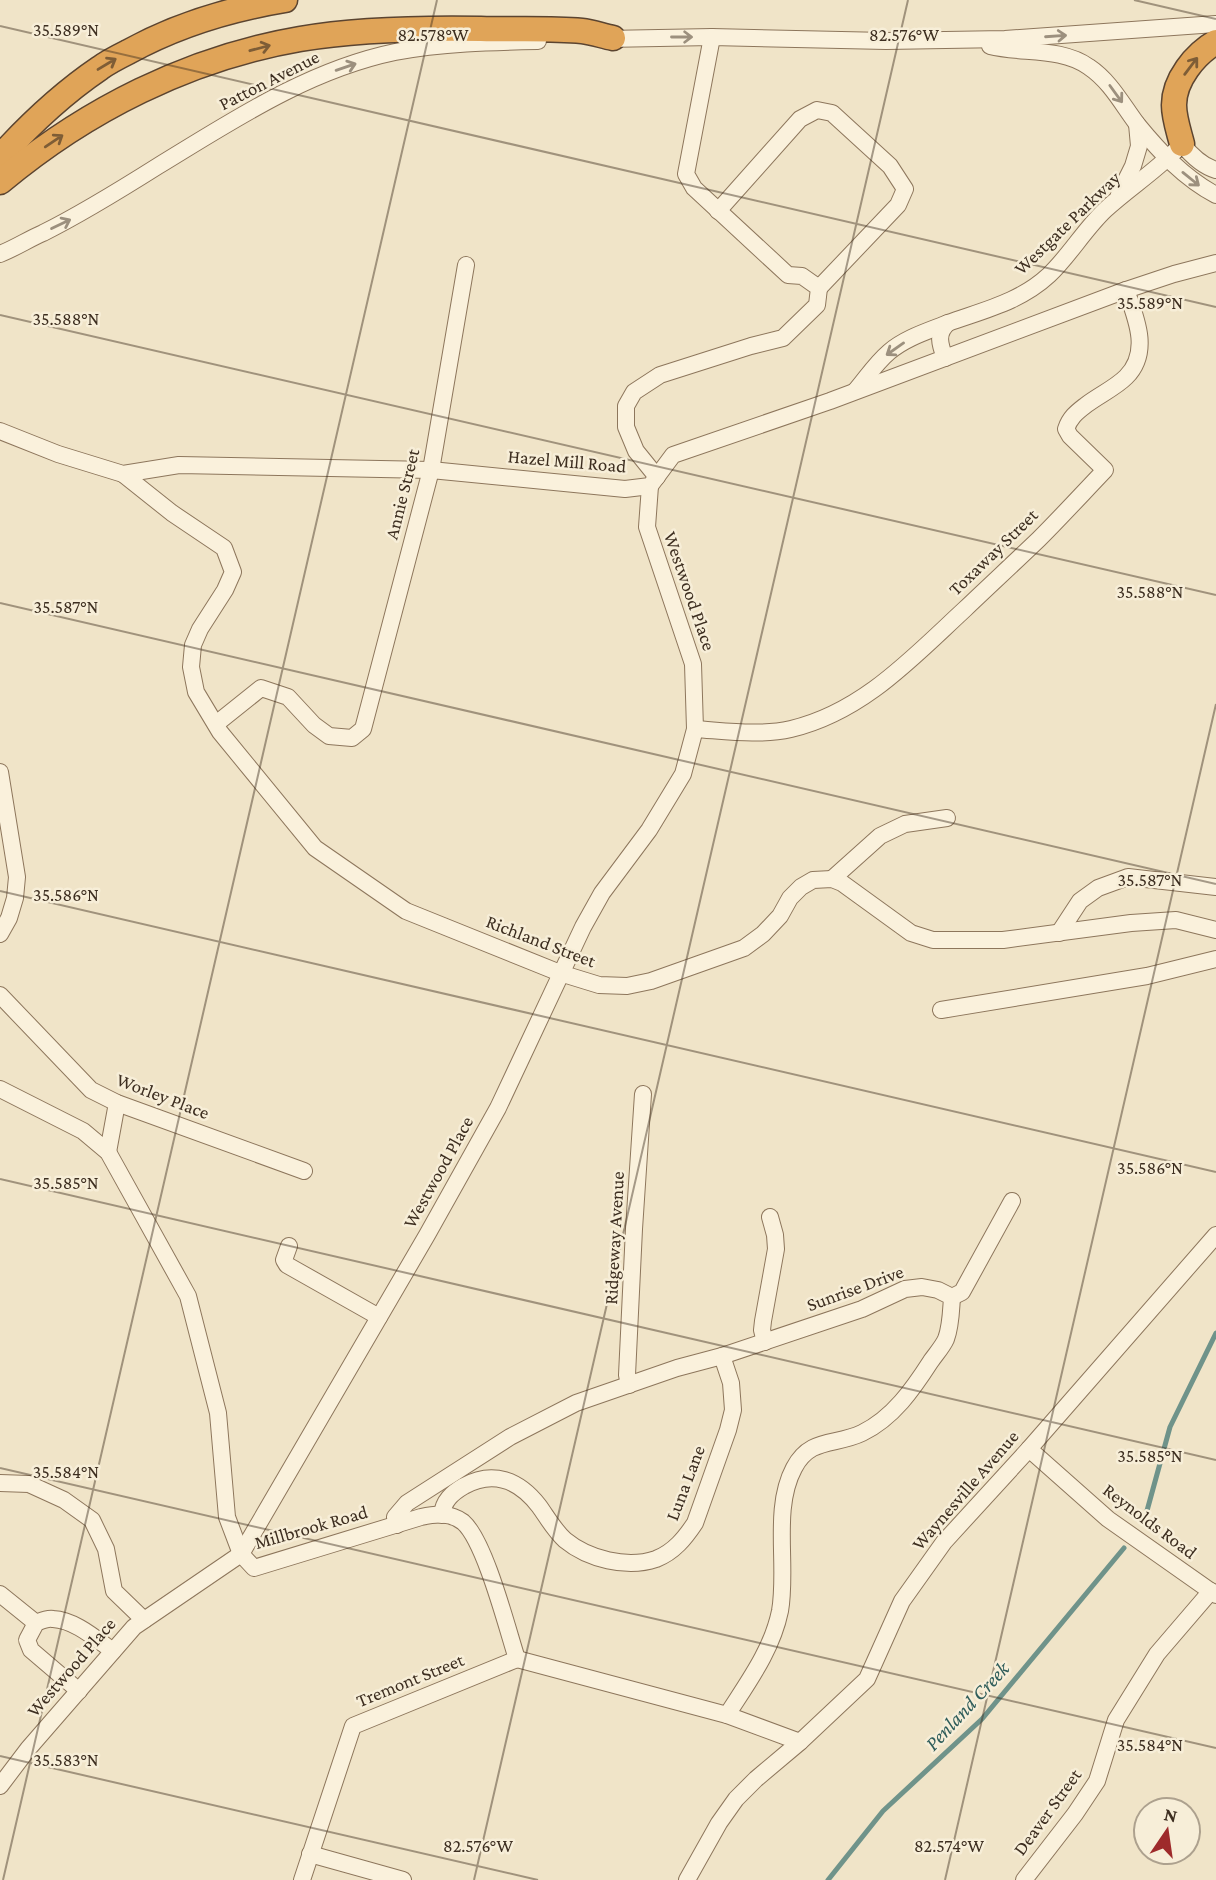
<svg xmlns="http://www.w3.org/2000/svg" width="1216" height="1880" font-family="'Crimson Pro',serif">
	<rect width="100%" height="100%" fill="#f0e4c8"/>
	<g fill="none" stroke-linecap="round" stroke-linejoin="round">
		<!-- stream -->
		<g stroke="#6f938a" stroke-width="5">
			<path d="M 1145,1518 L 1170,1427 L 1216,1333"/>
			<path d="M 828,1880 L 883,1811 L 982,1719 L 1124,1548"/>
		</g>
		<defs>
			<g id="minor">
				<path d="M 606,39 L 712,37 L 886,41 L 1005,39 L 1216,24"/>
				<path d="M 990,46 C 1022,54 1061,47 1089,67 C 1110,81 1122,104 1137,124 C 1160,152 1184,178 1216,195"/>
				<path d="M 1119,194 L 1133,166 L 1139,146 L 1137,124"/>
				<path d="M 718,211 L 800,119 L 817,110 L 832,113 L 890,166 L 905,189 L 898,205 L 819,288"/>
				<path d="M 0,254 C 15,248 29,239 43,233 C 83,213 120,190 158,166 C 232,121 308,70 395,52 C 442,43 491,42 538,41"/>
				<path d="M 945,358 C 940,345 936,333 948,323 C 984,310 1020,302 1049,275 C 1070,255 1084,230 1105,210 C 1130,187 1159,169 1182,144 C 1191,155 1202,166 1216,170"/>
				<path d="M 856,390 C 867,377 876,363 889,352 C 905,338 928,331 948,323"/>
				<path d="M 0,431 L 58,454 L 123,474 L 179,465 L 431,470 L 625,489 L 650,486 L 673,455 L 830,401 L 1126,290 L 1174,274 L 1216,263"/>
				<path d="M 123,474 L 172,513 L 224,548 L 233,572 L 225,590 L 200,629 L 193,645 L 191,667 L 196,692 L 220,732 L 315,848 L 406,911 L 560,973 L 599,985 L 627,986 L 651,981 L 744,948 L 763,934 L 780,916 L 790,898 L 801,887 L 813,880 L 832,879 L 842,883 L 911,933 L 933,940 L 1003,940 L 1131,923 L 1176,920 L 1216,930"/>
				<path d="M 657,477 L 636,451 L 626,427 L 626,406 L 634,392 L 660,375 L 751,346 L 783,338 L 817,305 L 819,288 L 802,276 L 788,275 L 694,188 L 686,174 L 712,37"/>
				<path d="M 216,724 L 261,688 L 288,697 L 314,725 L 329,736 L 352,738 L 363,729 L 431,470 L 466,265"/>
				<path d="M 695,729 C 726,731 760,736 791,729 C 863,712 913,657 965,609 C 989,586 1014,563 1039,539 C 1061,517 1083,493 1105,470 L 1070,436 L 1066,429 C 1070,417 1077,412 1086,405 C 1099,395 1115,388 1126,377 C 1151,352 1136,318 1126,290"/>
				<path d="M 0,772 L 17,877 L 15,898 L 9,918 L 0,934"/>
				<path d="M 832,879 L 880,836 L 905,824 L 947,818"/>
				<path d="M 1059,933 L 1080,901 L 1098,888 L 1128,877 L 1216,887"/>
				<path d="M 0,995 L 91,1090 L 117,1103 L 304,1171"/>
				<path d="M 941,1010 L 1147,976 L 1216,959"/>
				<path d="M 0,1089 L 83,1131 L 108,1152 L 188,1296 L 218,1413 L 227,1517 L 241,1554 L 254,1568 L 421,1517 C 435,1514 450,1512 463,1522 C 485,1541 507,1628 517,1659"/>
				<path d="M 108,1152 L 117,1103"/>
				<path d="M 289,1246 L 284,1260 L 287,1265 L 379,1317"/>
				<path d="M 952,1297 L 962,1292 L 1012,1201"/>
				<path d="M 765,1342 L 762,1330 L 763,1321 L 776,1249 L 775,1235 L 770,1217"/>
				<path d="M 629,1385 L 627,1375 L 634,1229 L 643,1094"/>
				<path d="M 1029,1449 L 1108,1519 L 1216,1595"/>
				<path d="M 0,1483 L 29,1484 L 64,1500 L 92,1520 L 106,1549 L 114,1591 L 144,1620"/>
				<path d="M 442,1515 C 443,1501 452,1493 464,1486 C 493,1470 519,1480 539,1506 C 547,1517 554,1530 565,1540 C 588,1559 627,1569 656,1559 C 674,1552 685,1538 695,1523 L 728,1430 L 733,1410 L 731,1383 L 722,1356"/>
				<path d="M 397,1525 L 395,1517 L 407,1503 L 510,1437 L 576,1403 L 677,1368 L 722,1356 L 862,1309 L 905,1289 L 922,1287 L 938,1290 L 952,1297 C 951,1310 951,1326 946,1339 C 943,1346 936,1354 931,1361 C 913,1389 893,1418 862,1433 C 835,1446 810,1437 794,1468 C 772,1509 788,1566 780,1611 C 772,1650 748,1682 727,1715"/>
				<path d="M 0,1594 L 36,1623"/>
				<path d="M 517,1659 L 727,1715 L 800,1742"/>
				<path d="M 79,1691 L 31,1650 L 27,1640 L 36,1623 C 41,1621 47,1618 53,1619 C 75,1620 96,1639 113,1651"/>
				<path d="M 0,1786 L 28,1749 L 134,1627 L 241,1554 L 427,1235 L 498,1108 L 583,927 L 602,893 L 649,830 L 683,774 L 695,729 L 693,664 L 647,527 L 650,486"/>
				<path d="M 310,1854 L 403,1880"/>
				<path d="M 302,1880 L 353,1726 L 517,1659"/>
				<path d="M 687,1880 L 719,1823 L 736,1799 L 756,1779 L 800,1742 L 867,1679 L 902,1601 L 944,1542 L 1029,1449 L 1216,1235"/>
				<path d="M 1024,1880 L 1075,1814 L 1097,1781 L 1116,1720 L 1157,1654 L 1211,1591"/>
			</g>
			<g id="highway">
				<path d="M 1182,144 C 1179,132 1174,118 1174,105 C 1174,80 1195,54 1216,42"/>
				<path d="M 0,157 C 30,124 63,93 100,68 C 108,62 118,57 128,52 C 177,25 230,9 285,0"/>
				<path d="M 0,182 C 86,110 189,58 300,39 C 359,29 421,28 481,29 C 514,30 549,28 582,31 C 592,32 603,36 613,38"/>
			</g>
		</defs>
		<!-- minor casing -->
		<use href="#minor" stroke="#8d765c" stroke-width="18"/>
		<!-- highway casing -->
		<use href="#highway" stroke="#5b4430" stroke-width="27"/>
		<!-- minor -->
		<use href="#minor" stroke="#faf1dc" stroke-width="16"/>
		<!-- highway -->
		<use href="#highway" stroke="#e0a458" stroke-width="24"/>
	</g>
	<!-- one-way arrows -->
	<defs><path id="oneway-shaft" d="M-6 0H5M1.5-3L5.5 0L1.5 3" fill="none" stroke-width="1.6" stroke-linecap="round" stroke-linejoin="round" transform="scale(1.75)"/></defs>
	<g stroke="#9c907e">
		<use href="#oneway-shaft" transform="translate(1056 36) rotate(-4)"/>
		<use href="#oneway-shaft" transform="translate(682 37)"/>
		<use href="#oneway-shaft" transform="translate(346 67) rotate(-19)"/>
		<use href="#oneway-shaft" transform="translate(1116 94) rotate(54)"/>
		<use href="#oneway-shaft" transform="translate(1191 179) rotate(39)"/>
		<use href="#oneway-shaft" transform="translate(61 224) rotate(-26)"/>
		<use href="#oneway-shaft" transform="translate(895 349) rotate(145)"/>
	</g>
	<g stroke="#7e5d36">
		<use href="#oneway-shaft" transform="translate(260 48) rotate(-15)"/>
		<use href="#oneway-shaft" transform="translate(107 64) rotate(-31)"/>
		<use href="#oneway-shaft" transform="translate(1191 66) rotate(-53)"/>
		<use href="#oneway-shaft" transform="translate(54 141) rotate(-34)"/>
	</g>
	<!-- ticks -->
	<path fill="none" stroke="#3d2e20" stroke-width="2" stroke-opacity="0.45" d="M 1134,0 L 1216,19M 0,26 L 1216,307M 0,315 L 1216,595M 0,603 L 1216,884M 0,891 L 1216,1172M 0,1179 L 1216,1460M 0,1468 L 1216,1748M 0,1756 L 538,1880M 3,1880 L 437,0M 474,1880 L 908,0M 945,1880 L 1216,704"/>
	<g text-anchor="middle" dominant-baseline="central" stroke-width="5" stroke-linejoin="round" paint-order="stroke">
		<!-- street labels -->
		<g font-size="19" fill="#3d2e20" stroke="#f7eed8">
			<text transform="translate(269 80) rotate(-27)">Patton Avenue</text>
			<text transform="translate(1067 223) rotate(-44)">Westgate Parkway</text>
			<text transform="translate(567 461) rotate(5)">Hazel Mill Road</text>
			<text transform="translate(402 494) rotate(-76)">Annie Street</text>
			<text transform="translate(993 552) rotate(-44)">Toxaway Street</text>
			<text transform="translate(690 591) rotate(71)">Westwood Place</text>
			<text transform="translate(541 941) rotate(21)">Richland Street</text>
			<text transform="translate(163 1096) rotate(21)">Worley Place</text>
			<text transform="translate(438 1172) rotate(-61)">Westwood Place</text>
			<text transform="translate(614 1238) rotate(-87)">Ridgeway Avenue</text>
			<text transform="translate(855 1288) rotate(-20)">Sunrise Drive</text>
			<text transform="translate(685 1483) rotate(-69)">Luna Lane</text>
			<text transform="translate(965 1490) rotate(-49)">Waynesville Avenue</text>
			<text transform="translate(1150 1521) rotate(37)">Reynolds Road</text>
			<text transform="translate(311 1527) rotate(-16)">Millbrook Road</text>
			<text transform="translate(71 1667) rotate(-49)">Westwood Place</text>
			<text transform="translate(410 1680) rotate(-22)">Tremont Street</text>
			<text transform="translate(1047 1812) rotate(-54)">Deaver Street</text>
		</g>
		<!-- water labels -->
		<g font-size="21" font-style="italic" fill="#2f5d5a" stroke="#f7eed8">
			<text transform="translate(967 1706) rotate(-47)">Penland Creek</text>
		</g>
	</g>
	<g font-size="18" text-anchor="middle" fill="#3d2e20" stroke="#f7eed8" stroke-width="5" stroke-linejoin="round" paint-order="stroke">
		<text x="66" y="36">35.589°N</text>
		<text x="904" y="41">82.576°W</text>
		<text x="433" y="41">82.578°W</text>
		<text x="1150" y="309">35.589°N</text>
		<text x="66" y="325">35.588°N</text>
		<text x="1150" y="598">35.588°N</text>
		<text x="66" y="613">35.587°N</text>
		<text x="1150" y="886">35.587°N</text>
		<text x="66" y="901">35.586°N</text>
		<text x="1150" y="1174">35.586°N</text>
		<text x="66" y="1189">35.585°N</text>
		<text x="1150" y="1462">35.585°N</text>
		<text x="66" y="1478">35.584°N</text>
		<text x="1150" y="1751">35.584°N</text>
		<text x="66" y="1766">35.583°N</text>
		<text x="478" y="1852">82.576°W</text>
		<text x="949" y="1852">82.574°W</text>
	</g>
	<!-- north arrow -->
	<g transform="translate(1167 1831) rotate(13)"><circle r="33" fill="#f7eed8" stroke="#ada18e" stroke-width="2"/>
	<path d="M0-5L12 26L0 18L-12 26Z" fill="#9e2a2b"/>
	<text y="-10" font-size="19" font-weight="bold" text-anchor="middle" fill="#3d2e20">N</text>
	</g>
</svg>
